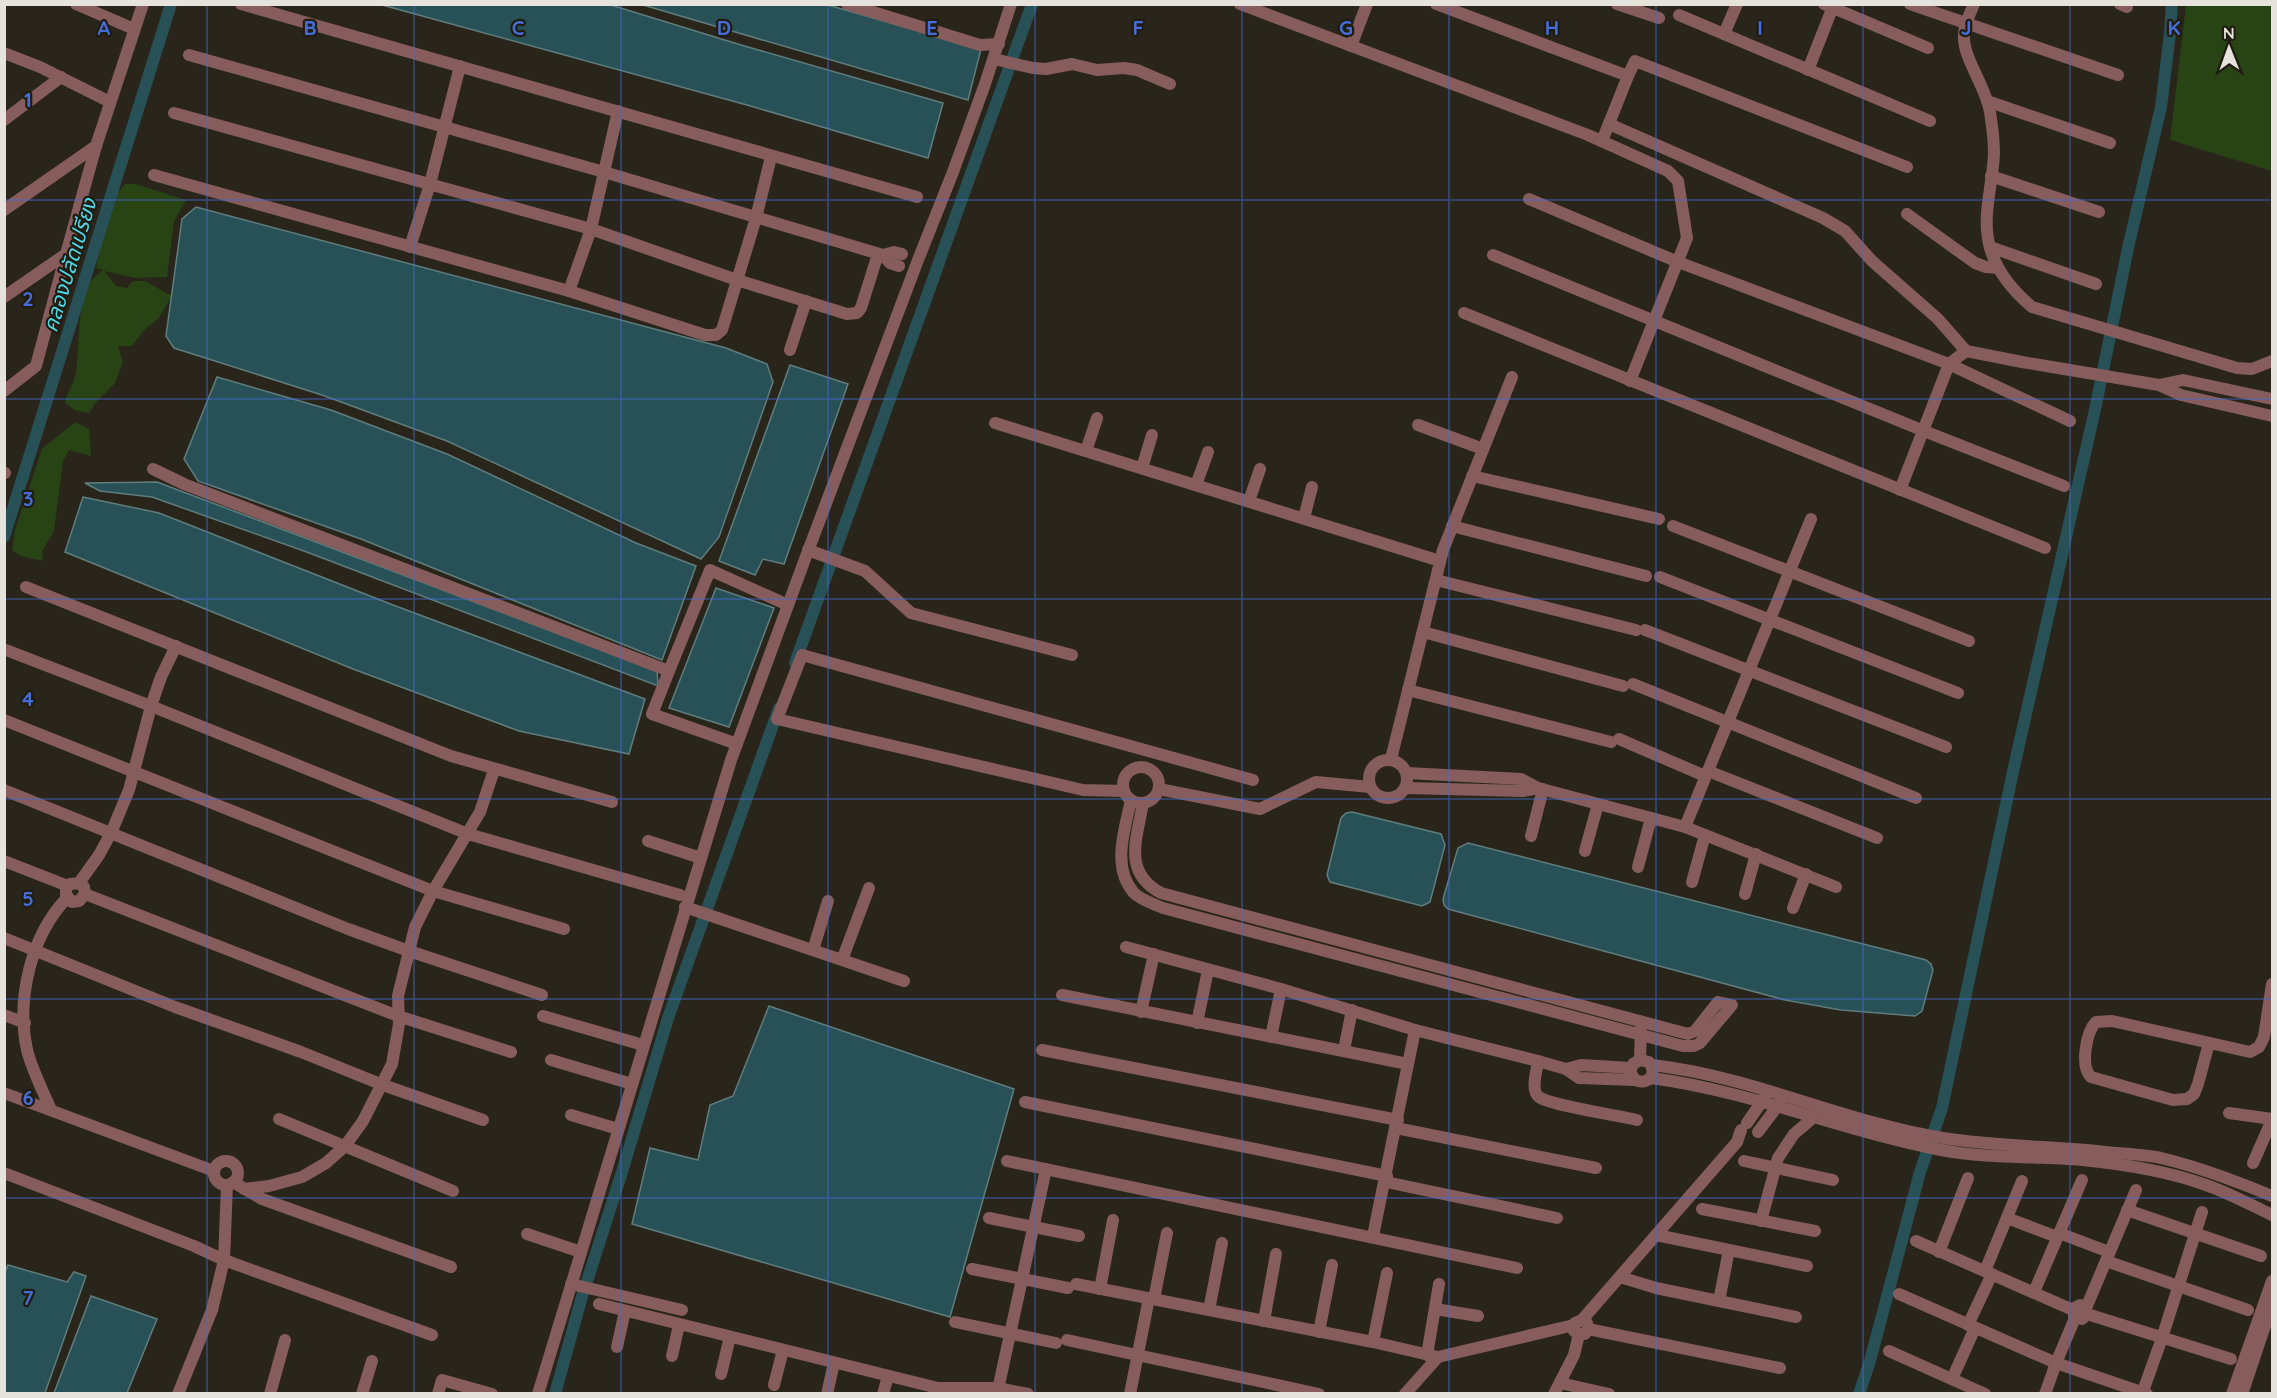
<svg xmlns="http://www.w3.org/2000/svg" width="2277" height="1398" font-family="Quicksand,'Noto Sans Thai',sans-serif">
	<rect width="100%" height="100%" fill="#29251b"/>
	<!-- green -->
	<g fill="#284314">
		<path d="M 2186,5 L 2272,5 L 2272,171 L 2170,140 Z"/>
		<path d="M 125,184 L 135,184 L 186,200 L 174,221 L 167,277 L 135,278 L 104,271 L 116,286 L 127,288 L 133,281 L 145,281 L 172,296 L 158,319 L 145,329 L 132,346 L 118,346 L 123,362 L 115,383 L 97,401 L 89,413 L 75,410 L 65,403 C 67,392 74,383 76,373 C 80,344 76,310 90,283 C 92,278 99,274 103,270 L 96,268 C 103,240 104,206 125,184 Z"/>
		<path d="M 75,422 L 89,429 L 91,456 L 69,450 L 63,461 L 54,531 L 42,551 L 43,561 L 21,556 L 12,550 L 15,530 L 42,449 Z"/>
	</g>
	<!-- water -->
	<g fill="#275156" stroke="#607d7e" stroke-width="1.5">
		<path d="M 382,5 L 611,5 L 741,45 L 943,103 L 928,158 L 747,105 Z"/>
		<path d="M 643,5 L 828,5 L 981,49 L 968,100 Z"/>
		<path d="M 196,207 L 726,348 L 767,364 L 773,382 L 719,537 L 701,559 L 447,441 L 322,395 L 174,348 L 166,336 L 182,219 Z"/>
		<path d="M 790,365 L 848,384 L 784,564 L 763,559 L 755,575 L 719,561 Z"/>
		<path d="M 217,377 L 331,410 L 447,454 L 636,543 L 696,566 L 662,660 L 361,539 L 198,481 L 184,459 Z"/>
		<path d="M 157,482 L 657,671 L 658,686 L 304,551 L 152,497 L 100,491 L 85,483 Z"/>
		<path d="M 83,497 L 159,513 L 393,605 L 645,699 L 629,754 L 519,731 L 353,669 L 65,552 Z"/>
		<path d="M 716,588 L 774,608 L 729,727 L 669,708 Z"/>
		<path d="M 1352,812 L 1441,834 L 1445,845 L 1430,902 L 1422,906 L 1330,882 L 1327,875 L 1341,818 L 1346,813 Z"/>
		<path d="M 1468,843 L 1926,960 L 1931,964 L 1933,970 L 1922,1011 L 1915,1016 L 1841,1010 L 1785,1000 L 1448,909 L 1444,905 L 1443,899 L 1458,848 Z"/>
		<path d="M 769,1006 L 1014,1089 L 950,1317 L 632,1224 L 650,1148 L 698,1160 L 710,1105 L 733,1096 Z"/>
		<path d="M 8,1265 L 67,1282 L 74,1272 L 86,1276 L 45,1393 L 5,1393 L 4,1275 Z"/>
		<path d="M 91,1296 L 157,1319 L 127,1393 L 54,1393 Z"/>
	</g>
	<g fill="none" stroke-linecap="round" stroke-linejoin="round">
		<!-- canal -->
		<g stroke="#275156" stroke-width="12">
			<path d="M 4,537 L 171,4"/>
			<path d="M 795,663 L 1032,4"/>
			<path d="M 555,1394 L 581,1300 L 622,1172 L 668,1018 L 779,708"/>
			<path d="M 1859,1394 L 1870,1361 L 1920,1172 L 1942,1108 L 2014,767 L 2096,405 L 2128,248 L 2161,107 L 2170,33 L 2172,4"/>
		</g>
		<!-- street -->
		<g stroke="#865d5c" stroke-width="12">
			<path d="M 76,4 L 134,29"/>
			<path d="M 241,4 L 917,197"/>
			<path d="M 847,4 L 980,45 L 999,44"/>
			<path d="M 1240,4 L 1588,135 L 1668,171 L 1678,181 L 1687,238 L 1630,381"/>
			<path d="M 1436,4 L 1628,76 L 1635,61 L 1907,167"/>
			<path d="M 1617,4 L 1659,18"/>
			<path d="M 1824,4 L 1928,48"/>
			<path d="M 1910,4 L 2118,75"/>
			<path d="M 1974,4 C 1969,16 1963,27 1964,39 C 1965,61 1986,87 1990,112 C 1992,125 1994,140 1994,153 C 1993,185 1981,216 1990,248 C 1997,272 2013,291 2032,307 L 2237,368 L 2252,369 L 2272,361"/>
			<path d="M 2120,4 L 2127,7"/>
			<path d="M 1679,15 L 1930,121"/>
			<path d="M 1724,34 L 1737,4"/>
			<path d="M 1351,46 L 1367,4"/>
			<path d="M 4,53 L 40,67 L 110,102"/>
			<path d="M 189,55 L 604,172 L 883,255 L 890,263 L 899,266"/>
			<path d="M 994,59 L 1033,68 L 1046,69 L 1072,64 L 1097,70 L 1124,68 L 1137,70 L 1170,84"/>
			<path d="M 1808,70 L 1834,4"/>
			<path d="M 1987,101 L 2110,143"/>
			<path d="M 174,113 L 591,229 L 737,280 L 847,314 L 857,313 L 861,308 L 878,254"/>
			<path d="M 4,120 L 61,77"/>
			<path d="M 1609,124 L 1823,218 L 1845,231 L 1872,261 L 1938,319 L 1966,351"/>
			<path d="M 1602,141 L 1628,76"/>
			<path d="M 154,175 L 569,291 L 705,335 L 716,335 L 722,330 L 756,218 L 771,157"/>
			<path d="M 1991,176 L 2099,212"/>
			<path d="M 1529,199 L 1678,262 L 1949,364 L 2070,421"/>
			<path d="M 4,210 L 96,146 L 143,4"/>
			<path d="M 1907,214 L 1975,263 L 1986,267 L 1998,268"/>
			<path d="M 410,247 L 430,184 L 460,66"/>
			<path d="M 1990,247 L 2096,284"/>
			<path d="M 883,255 L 894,252 L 902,254"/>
			<path d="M 1493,255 L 1924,431 L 2064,486"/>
			<path d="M 569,291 L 591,229 L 618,111"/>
			<path d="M 4,297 L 66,254 L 96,146"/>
			<path d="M 1464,313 L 2045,548"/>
			<path d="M 790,350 L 806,301"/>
			<path d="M 2159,385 L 2183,380 L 2272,399"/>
			<path d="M 4,391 L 36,366 L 66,254"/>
			<path d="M 995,423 L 1440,561"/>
			<path d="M 1418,425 L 1483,449"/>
			<path d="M 1086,451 L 1097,418"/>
			<path d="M 1142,468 L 1152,435"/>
			<path d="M 153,469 L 184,484 L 669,671 L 652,714 L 737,744"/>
			<path d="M 4,473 L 5,473"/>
			<path d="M 1472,476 L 1659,519"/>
			<path d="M 1196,485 L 1208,452"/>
			<path d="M 1900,490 L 1949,364 L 1966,351 L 2022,362 L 2159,385 L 2181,395 L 2272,416"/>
			<path d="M 1249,501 L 1260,469"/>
			<path d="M 1304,518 L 1312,487"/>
			<path d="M 1452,526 L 1646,576"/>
			<path d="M 1673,526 L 1969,641"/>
			<path d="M 808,550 L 865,571 L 911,613 L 1072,655"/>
			<path d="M 1660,577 L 1958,693"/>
			<path d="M 1436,580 L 1636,630"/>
			<path d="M 26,587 L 451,756 L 612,802"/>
			<path d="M 1645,630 L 1946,747"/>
			<path d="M 1423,632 L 1623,686"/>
			<path d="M 6,650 L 151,706 L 468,834 L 680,895"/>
			<path d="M 669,671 L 710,570 L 788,605"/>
			<path d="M 1633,684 L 1916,798"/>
			<path d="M 1408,690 L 1611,742"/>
			<path d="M 4,720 L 433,891 L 564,929"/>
			<path d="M 1619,739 L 1705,776"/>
			<path d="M 1391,759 L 1443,550 L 1512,377"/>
			<circle cx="1388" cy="779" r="19"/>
			<circle cx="1141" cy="785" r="18"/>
			<path d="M 1708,771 L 1877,838"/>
			<path d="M 1407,773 L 1521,779 L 1538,788 L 1685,827 L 1836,887"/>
			<path d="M 1406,788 L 1523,791 L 1538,788"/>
			<path d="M 1159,789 L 1260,809 L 1316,782 L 1370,787"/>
			<path d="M 4,790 L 348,929 L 409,951 L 542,995"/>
			<path d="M 1124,791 L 1083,790 L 777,719 L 802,655 L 1253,780"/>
			<path d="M 1131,800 C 1125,829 1111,867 1134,893 C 1141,900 1154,904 1163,908 L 1683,1046 L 1694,1046 L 1700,1043 L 1732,1005 L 1718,1002 L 1695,1031 L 1688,1034 L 1161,893 C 1122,872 1137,839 1143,803"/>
			<path d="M 1685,827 L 1811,519"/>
			<path d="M 1531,836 L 1543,789"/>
			<path d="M 648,841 L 701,858"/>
			<path d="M 1585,851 L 1598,804"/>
			<path d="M 4,861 L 68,886"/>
			<path d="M 1638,867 L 1651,818"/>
			<path d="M 1692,882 L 1705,835"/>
			<path d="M 79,883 L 84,887 L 85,894 L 79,901 L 72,902 L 66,895 L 66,888 L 70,884 L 79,883 L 99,855 L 111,833 L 129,790 L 151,706 L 161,677 L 176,646"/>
			<path d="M 85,894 L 398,1016 L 511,1052"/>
			<path d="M 1745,894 L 1756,854"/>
			<path d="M 685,907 L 904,981"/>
			<path d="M 1793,908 L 1806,874"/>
			<path d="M 4,938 L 175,1007 L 301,1052 L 383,1085 L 483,1120"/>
			<path d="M 1126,947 L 1281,989 L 1415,1030 L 1538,1061 L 1566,1069 L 1579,1078 L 1635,1080 C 1648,1086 1658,1074 1649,1062 L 1640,1060 L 1633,1064 L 1630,1072 L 1635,1080"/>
			<path d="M 813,950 L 828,901"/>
			<path d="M 842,960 L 869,888"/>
			<path d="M 1062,995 L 1408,1064"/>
			<path d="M 1141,1012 L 1154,954"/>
			<path d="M 4,1015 L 25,1023"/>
			<path d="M 543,1016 L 643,1045"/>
			<path d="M 1197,1023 L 1208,970"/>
			<path d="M 1271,1037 L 1281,989"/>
			<path d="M 2209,1043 L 2198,1084 L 2194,1094 L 2187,1099 L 2173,1100 L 2091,1077 C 2080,1067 2086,1032 2096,1022 L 2112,1021 L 2250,1052 L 2259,1047 L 2264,1037 L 2272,984"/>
			<path d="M 1042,1050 L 1398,1120"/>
			<path d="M 1344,1050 L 1352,1010"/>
			<path d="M 551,1060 L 632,1084"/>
			<path d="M 1640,1060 L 1641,1028"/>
			<path d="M 1538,1061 C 1537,1070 1530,1091 1539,1097 C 1549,1105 1620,1116 1637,1120"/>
			<path d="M 1652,1065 C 1751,1076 1844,1122 1943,1138 C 2000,1147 2058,1146 2115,1153 C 2130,1154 2146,1155 2161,1158 C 2199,1167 2236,1181 2272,1196"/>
			<path d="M 1566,1069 L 1581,1065 L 1631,1068"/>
			<path d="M 1651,1078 C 1750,1091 1843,1131 1941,1150 C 1988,1159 2035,1156 2082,1160 C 2123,1164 2167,1171 2206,1185 C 2229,1193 2251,1205 2272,1215"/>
			<path d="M 4,1093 L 214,1171"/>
			<path d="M 1025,1102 L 1387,1176"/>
			<path d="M 51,1110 C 43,1091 32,1070 27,1050 C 16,999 31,935 67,898"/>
			<path d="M 2229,1113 L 2272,1119"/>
			<path d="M 571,1115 L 618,1129"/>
			<path d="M 279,1119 L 453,1191"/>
			<path d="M 1747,1123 L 1765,1097"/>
			<path d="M 1396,1128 L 1596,1168"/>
			<path d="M 1758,1132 L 1782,1100"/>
			<path d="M 1007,1161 L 1517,1268"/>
			<path d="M 1744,1161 L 1833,1180"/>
			<circle cx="226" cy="1173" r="12"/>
			<path d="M 2253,1163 L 2272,1120"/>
			<path d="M 4,1173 L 194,1246 L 224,1260 L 432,1335"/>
			<path d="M 233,1182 L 262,1199 L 451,1267"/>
			<path d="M 1386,1182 L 1557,1218"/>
			<path d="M 244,1189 L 269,1186 L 302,1177 L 326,1163 L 345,1146 L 363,1121 L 392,1064 L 399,1024 L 398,996 L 415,927 L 433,891 L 480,812 L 494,770"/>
			<path d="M 1702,1209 L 1815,1231"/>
			<path d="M 2127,1210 L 2261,1256"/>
			<path d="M 989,1218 L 1079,1236"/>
			<path d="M 2007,1218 L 2057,1237"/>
			<path d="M 1761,1221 L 1778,1158 L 1794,1134 L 1815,1116"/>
			<path d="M 2059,1233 L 2109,1252"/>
			<path d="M 527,1234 L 581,1252"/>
			<path d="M 1656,1235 L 1807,1266"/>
			<path d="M 1373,1236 L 1415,1030"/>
			<path d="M 1916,1241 L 2073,1310"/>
			<path d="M 1939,1252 L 1968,1178"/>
			<path d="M 2106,1261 L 2248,1310"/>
			<path d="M 972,1269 L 1068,1288"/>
			<path d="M 1985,1271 L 2022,1181"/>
			<path d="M 1620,1277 L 1656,1288 L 1796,1317"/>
			<path d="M 571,1284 L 682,1310"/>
			<path d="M 1076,1284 L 1373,1342 L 1438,1357"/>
			<path d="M 1100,1289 L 1113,1220"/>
			<path d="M 2034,1292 L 2082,1180"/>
			<path d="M 1899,1294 L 2056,1363 L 2147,1394"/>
			<path d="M 1154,1299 L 1167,1233"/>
			<path d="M 1719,1301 L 1729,1250"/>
			<path d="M 599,1304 L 938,1388 L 998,1388 L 1028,1394"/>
			<path d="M 2086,1308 L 2080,1305 L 2074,1308 L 2074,1317 L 2082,1319 L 2087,1314 L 2086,1308 L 2136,1190"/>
			<path d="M 1435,1309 L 1478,1316"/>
			<path d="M 1209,1310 L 1222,1243"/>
			<path d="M 2087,1314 L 2231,1359"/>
			<path d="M 1582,1320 L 1587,1323 L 1588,1329 L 1585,1334 L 1579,1334 L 1574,1331 L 1575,1323 L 1582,1320 L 1737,1142 L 1741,1130"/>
			<path d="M 1264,1321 L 1276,1254"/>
			<path d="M 955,1322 L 1056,1343"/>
			<path d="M 1968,1325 L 1992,1274"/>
			<path d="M 1588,1329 L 1780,1368"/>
			<path d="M 1319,1332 L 1332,1265"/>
			<path d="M 1067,1340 L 1319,1394"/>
			<path d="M 1373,1342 L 1387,1273"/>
			<path d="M 617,1347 L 625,1311"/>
			<path d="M 1889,1351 L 1985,1394"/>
			<path d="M 1427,1355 L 1439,1284"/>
			<path d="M 672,1356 L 679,1325"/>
			<path d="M 721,1374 L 730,1337"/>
			<path d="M 1952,1379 L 1975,1328"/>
			<path d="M 1560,1383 L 1609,1394"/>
			<path d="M 774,1385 L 783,1350"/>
			<path d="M 178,1394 L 212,1310 L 224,1260 L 227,1185"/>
			<path d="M 270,1394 L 285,1340"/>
			<path d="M 362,1394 L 372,1361"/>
			<path d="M 438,1394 L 442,1380 L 492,1394"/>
			<path d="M 538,1394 L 731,760 L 805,559 L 918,260 L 953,172 L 985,84 L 1011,4"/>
			<path d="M 827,1394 L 834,1363"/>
			<path d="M 883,1394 L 888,1376"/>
			<path d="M 997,1394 L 1046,1169"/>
			<path d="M 1130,1394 L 1149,1298"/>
			<path d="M 1405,1394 L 1438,1357 L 1574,1325"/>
			<path d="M 1554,1394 L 1574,1355 L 1579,1334"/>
			<path d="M 2045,1394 L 2056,1363 L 2075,1318"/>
			<path d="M 2142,1394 L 2162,1338 L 2202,1212"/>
			<path d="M 2232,1394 L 2272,1281"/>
			<path d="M 2242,1394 L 2272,1305"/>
		</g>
	</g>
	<!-- grid -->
	<path fill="none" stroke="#456cd9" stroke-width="1.5" stroke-opacity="0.55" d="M 207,4 L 207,1394M 414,4 L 414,1394M 621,4 L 621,1394M 828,4 L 828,1394M 1035,4 L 1035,1394M 1242,4 L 1242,1394M 1449,4 L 1449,1394M 1656,4 L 1656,1394M 1863,4 L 1863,1394M 2070,4 L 2070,1394M 4,200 L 2272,200M 4,399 L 2272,399M 4,599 L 2272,599M 4,799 L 2272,799M 4,999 L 2272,999M 4,1198 L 2272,1198"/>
	<g text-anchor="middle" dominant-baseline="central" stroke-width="4.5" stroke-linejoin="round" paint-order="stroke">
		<!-- water labels -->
		<g font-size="21" font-style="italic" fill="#4cd7e7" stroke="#201c11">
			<text transform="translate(69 265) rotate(-73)">คลองปลัดเปรียง</text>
		</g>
	</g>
	<g font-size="20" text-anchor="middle" font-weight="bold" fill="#456cd9" stroke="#201c11" stroke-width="4.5" stroke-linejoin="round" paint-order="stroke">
		<text x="104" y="35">A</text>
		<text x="310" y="35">B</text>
		<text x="518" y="35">C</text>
		<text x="724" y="35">D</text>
		<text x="932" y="35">E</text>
		<text x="1138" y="35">F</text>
		<text x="1346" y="35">G</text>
		<text x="1552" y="35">H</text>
		<text x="1760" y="35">I</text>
		<text x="1966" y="35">J</text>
		<text x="2174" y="35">K</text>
		<text x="28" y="107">1</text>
		<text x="28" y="306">2</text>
		<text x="28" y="506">3</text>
		<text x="28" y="706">4</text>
		<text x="28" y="906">5</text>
		<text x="28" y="1105">6</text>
		<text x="28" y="1305">7</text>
	</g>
	<!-- border -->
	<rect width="2277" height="1398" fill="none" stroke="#e5e3dc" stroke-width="12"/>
	<!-- north arrow -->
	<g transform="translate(2229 48) rotate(359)" stroke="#201c11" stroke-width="4.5" paint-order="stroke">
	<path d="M0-4.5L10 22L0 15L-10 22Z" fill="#e5e3dc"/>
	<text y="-9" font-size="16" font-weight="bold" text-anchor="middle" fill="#e5e3dc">N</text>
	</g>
</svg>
